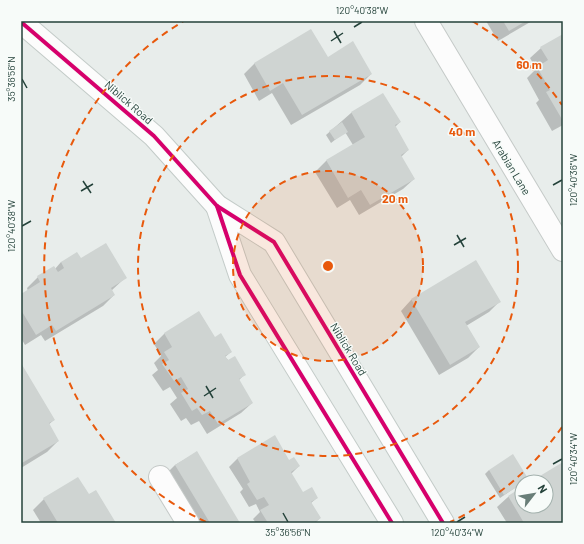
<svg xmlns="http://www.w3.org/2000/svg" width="584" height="544" font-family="Barlow,sans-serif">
	<rect width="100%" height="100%" fill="#e8edeb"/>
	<!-- shadow -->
	<g fill="#0003">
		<path d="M 486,21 L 532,21 L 498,41 Z"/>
		<path d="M 563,35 L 563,125 L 552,131 L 536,103 L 539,100 L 527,78 L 536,69 L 530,58 L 541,48 Z"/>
		<path d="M 327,58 L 371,74 L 360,85 L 291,125 L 272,93 L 259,101 L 244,74 L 255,63 Z"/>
		<path d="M 383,95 L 400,122 L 395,127 L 408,150 L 401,157 L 414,179 L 403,189 L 359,215 L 350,200 L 337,208 L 315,172 L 326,161 L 353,145 L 345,132 L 331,143 L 326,135 L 351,113 Z"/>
		<path d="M 80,259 L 126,277 L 111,291 L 114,295 L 103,306 L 45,341 L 41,335 L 25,345 L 21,338 L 21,295 L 28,291 L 27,288 L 38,277 L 54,267 L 55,269 L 61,262 Z"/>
		<path d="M 476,262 L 499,302 L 489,312 L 466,326 L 479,347 L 468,358 L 439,375 L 401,311 L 411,300 Z"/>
		<path d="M 165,333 L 214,339 L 231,352 L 225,357 L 244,375 L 238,381 L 252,403 L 241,413 L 207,434 L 199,421 L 191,425 L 186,418 L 181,421 L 170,404 L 177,398 L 170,387 L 163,391 L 152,375 L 158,370 L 154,363 L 161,356 L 154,344 Z"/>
		<path d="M 21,365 L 54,420 L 48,425 L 58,441 L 47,452 L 21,468 Z"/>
		<path d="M 274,437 L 289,461 L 299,466 L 291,474 L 303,494 L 317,498 L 311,503 L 320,518 L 315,523 L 256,523 L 253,519 L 260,512 L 256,504 L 249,507 L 240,492 L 243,489 L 229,467 L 237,459 Z"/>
		<path d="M 196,453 L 239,523 L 197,523 L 167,473 L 175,465 Z"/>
		<path d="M 563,463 L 563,523 L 507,523 L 497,507 L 508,497 L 522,488 L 522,506 L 546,506 L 546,482 L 532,482 Z"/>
		<path d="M 489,470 L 528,479 L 500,498 L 485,474 Z"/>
		<path d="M 88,496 L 115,523 L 41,523 L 33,510 L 44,499 Z"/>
	</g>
	<!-- building -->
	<g fill="#cfd4d2">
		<path d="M 503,21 L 526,21 L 509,31 Z"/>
		<path d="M 311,29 L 328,57 L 353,41 L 372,74 L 302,115 L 283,83 L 270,91 L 254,63 Z"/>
		<path d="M 563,34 L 563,121 L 546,92 L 550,90 L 537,67 L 548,60 L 540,47 Z"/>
		<path d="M 383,93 L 401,122 L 395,125 L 409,150 L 401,155 L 415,179 L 370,205 L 361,190 L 348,198 L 326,160 L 365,137 L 351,112 Z"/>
		<path d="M 342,122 L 348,132 L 335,140 L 329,131 Z"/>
		<path d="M 106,243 L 127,278 L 111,288 L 115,295 L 56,331 L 52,325 L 36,335 L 21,310 L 21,294 L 40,282 L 37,276 L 54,266 L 58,272 L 64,268 L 61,262 L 77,252 L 81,258 Z"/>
		<path d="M 476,260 L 501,302 L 465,322 L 480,347 L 450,365 L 411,299 Z"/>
		<path d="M 199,311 L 215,337 L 221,333 L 232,352 L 225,356 L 228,360 L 235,356 L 246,375 L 239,379 L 253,403 L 218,424 L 210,411 L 202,415 L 197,408 L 192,411 L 181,393 L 188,389 L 181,377 L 174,381 L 162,364 L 169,360 L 164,352 L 172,347 L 164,333 Z"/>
		<path d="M 21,363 L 55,420 L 49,423 L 59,441 L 22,463 Z"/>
		<path d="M 275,435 L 289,460 L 294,457 L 300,466 L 291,472 L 303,492 L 312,487 L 318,498 L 311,502 L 321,518 L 313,523 L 268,523 L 260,510 L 269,505 L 264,497 L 257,500 L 247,484 L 250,482 L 237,458 Z"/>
		<path d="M 197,451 L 240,523 L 210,523 L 175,465 Z"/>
		<path d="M 513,454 L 529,480 L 522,482 L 522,484 L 504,495 L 489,470 Z"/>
		<path d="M 563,462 L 563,523 L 524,523 L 508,496 L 522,487 L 522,506 L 546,506 L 546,482 L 530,482 Z"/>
		<path d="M 78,477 L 89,494 L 96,490 L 116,523 L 58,523 L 43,498 Z"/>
	</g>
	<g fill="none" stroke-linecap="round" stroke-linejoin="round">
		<defs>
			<g id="minor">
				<path d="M 426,21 L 563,250"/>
				<path d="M 160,477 L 188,523"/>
			</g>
			<g id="secondary">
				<path d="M 21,22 L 154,136 L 217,206 L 274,242 L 443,523"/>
				<path d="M 217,206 L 240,275 L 392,523"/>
			</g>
		</defs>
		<!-- minor casing -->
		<use href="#minor" stroke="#c5cac8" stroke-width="24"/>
		<!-- secondary casing -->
		<use href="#secondary" stroke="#c3cbc8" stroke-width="24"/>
		<!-- minor -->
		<use href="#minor" stroke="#fcfcfc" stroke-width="22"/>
		<!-- secondary -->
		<use href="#secondary" stroke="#fcfcfc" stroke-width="22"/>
		<defs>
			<g id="cycleway">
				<path d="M 21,22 L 154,136 L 217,206 L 274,242 L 443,523"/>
				<path d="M 217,206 L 240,275 L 392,523"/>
			</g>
		</defs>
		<!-- cycleway casing -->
		<use href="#cycleway" stroke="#f7fbf9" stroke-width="6"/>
		<!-- cycleway -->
		<use href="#cycleway" stroke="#d6006c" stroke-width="4"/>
	</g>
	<!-- ticks -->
	<path fill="none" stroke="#24423a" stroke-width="1.5" d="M 354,27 L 362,22M 334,31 L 341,43M 331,41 L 343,33M 22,79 L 27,88M 83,181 L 91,193M 553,185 L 562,180M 81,191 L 93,184M 22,226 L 31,221M 457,235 L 464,247M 454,245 L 466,238M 206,386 L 213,398M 204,396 L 216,388M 553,464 L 562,459M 283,513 L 288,522M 457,522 L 465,517"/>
	<!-- distance rings -->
	<circle cx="328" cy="266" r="95" fill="#e8590c" fill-opacity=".12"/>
	<g fill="none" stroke="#e8590c" stroke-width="2" stroke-dasharray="7 5">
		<circle cx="328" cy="266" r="95"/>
		<circle cx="328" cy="266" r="190"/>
		<path d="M562 427A284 284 0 0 1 450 522M206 522A284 284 0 0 1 184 21M472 21A284 284 0 0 1 562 105"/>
	</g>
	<g text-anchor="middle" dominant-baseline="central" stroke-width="3" stroke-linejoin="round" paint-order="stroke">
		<!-- street labels -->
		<g font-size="11" fill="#24423a" stroke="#f7fbf9">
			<text transform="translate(129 102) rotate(41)">Niblick Road</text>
			<text transform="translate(512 167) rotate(59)">Arabian Lane</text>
			<text transform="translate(349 349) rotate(59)">Niblick Road</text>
		</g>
	</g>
	<circle cx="328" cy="266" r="6" fill="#e8590c" stroke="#f7fbf9" stroke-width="2"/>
	<g font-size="12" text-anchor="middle" font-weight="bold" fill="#e8590c" stroke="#f7fbf9" stroke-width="3" stroke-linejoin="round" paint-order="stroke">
		<text x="529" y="69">60 m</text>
		<text x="462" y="136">40 m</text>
		<text x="395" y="203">20 m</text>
	</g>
	<!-- border -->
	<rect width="584" height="544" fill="none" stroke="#f7fbf9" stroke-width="44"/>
	<!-- north arrow -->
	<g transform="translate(534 494) rotate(59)"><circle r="19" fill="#f7fbf9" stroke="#a3b1ad"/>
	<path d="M0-3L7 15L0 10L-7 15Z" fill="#697e78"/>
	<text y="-6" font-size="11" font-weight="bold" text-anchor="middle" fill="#24423a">N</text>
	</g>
	<rect x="22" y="22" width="540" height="500" fill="none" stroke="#24423a" stroke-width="1.5"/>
	<g font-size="10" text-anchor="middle" fill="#24423a">
		<text x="362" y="14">120°40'38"W</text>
		<text transform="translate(11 79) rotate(-90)" y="4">35°36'56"N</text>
		<text transform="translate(573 180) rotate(-90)" y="4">120°40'36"W</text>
		<text transform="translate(11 226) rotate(-90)" y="4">120°40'38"W</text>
		<text transform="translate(573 459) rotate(-90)" y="4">120°40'34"W</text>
		<text x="288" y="536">35°36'56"N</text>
		<text x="457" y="536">120°40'34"W</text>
	</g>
</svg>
